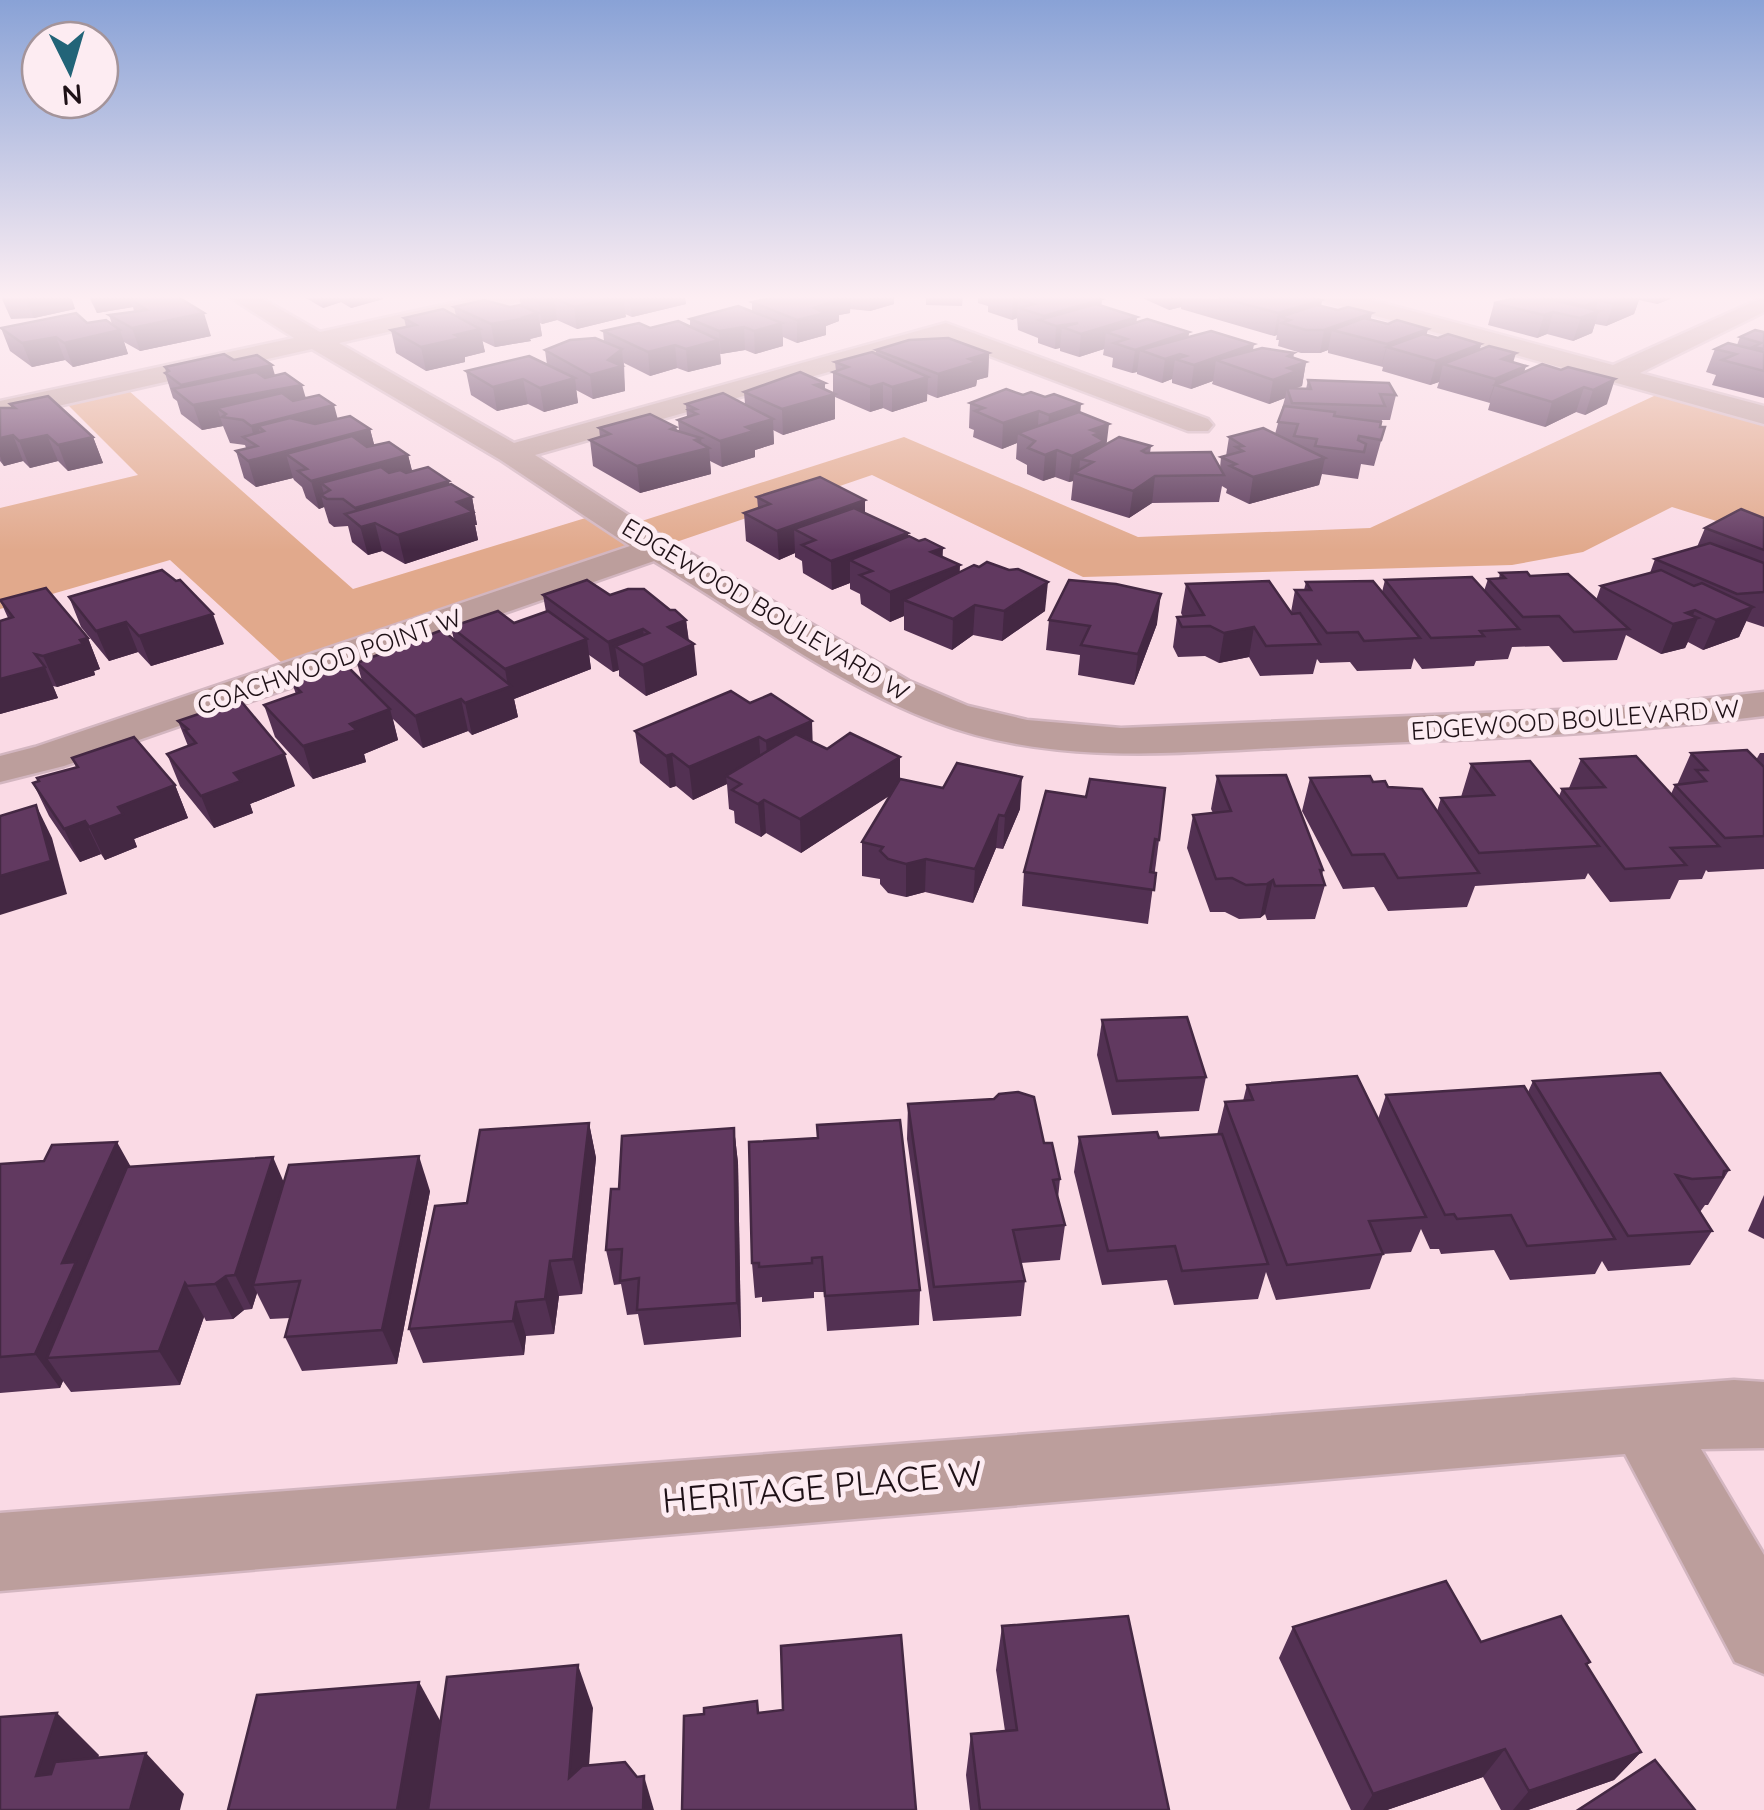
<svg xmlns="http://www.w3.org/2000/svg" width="1764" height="1810" font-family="Quicksand,sans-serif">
	<rect width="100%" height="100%" fill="#fadae5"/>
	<!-- green -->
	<path fill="#e1a98c" d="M 120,383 L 353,589 L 605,512 L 626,526 L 904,437 L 1138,537 L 1370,528 L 1669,389 L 1764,415 L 1764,536 L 1672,507 L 1583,552 L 1512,565 L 1083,577 L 872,475 L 293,673 L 170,560 L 0,609 L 0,508 L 138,475 L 60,397 Z"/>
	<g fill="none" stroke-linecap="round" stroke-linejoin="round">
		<defs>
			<g id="street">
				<path d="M 230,297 L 259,297 L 320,332 L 480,297 L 524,297 L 520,302 L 339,343 L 514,443 L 946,323 L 1208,419 L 1213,425 L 1208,431 L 1188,431 L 945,339 L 535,455 L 669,541 L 909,681 L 968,706 L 1027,720 L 1121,728 L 1632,707 L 1764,692 L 1764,716 C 1619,734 1479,739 1334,745 C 1203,750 1061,770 936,722 C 838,685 744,615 654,561 L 64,766 L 0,782 L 0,756 L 35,747 L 630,546 L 499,459 L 312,349 L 0,419 L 0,401 L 294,338 Z"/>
				<path d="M 1322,297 L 1360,297 L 1613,365 L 1764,297 L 1764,312 L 1640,373 L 1764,406 L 1764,424 L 1326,302 Z"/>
				<path d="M 1734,1380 L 1764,1382 L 1764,1448 L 1701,1449 L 1764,1555 L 1764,1674 L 1735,1662 L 1625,1454 L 0,1591 L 0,1513 Z"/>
			</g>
		</defs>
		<!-- street casing -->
		<use href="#street" stroke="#d3b6c0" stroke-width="5"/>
		<!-- street -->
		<use href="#street" fill="#bc9e9c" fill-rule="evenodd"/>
	</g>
	<!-- wall -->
	<g fill="#533153">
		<path d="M 1,297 L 71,297 L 75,309 L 34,318 L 11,319 Z"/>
		<path d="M 89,297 L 178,297 L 211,336 L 140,351 L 124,342 L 128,354 L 73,367 L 65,360 L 32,367 L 10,351 L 1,328 L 87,323 L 112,324 L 109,315 L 134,312 L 133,307 L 97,313 Z"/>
		<path d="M 304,297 L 382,297 L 383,299 L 351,308 L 341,302 L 323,308 Z"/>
		<path d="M 519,297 L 685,297 L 686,304 L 632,317 L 625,314 L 626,317 L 577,329 L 557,320 L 542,324 L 540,323 L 542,336 L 530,339 L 531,341 L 495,347 L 482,341 L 485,352 L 465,357 L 465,362 L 426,371 L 396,353 L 391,330 L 406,327 L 404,318 L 456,316 L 454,307 L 510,307 L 521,305 Z"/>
		<path d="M 769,297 L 894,297 L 894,304 L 870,311 L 849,309 L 850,313 L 839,315 L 839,321 L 826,326 L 826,335 L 797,343 L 783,337 L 783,346 L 755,354 L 745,350 L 720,354 L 721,364 L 688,372 L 677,368 L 650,376 L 624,363 L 625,391 L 593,399 L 576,390 L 578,403 L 544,412 L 528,404 L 497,411 L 471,395 L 466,371 L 547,365 L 545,350 L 604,342 L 603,331 L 690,326 L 690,319 L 752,312 L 752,302 Z"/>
		<path d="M 909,297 L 963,297 L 962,306 L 926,305 L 926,298 Z"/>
		<path d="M 978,297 L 1095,297 L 1102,299 L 1101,305 L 1137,322 L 1189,332 L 1188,338 L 1293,358 L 1306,362 L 1302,386 L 1295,388 L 1306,389 L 1308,380 L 1396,395 L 1390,420 L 1382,420 L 1380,427 L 1385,427 L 1374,466 L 1361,464 L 1358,479 L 1322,474 L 1319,485 L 1249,504 L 1226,493 L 1227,489 L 1222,486 L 1219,502 L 1152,503 L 1129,518 L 1071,500 L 1073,481 L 1069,482 L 1055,477 L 1043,481 L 1027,474 L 1027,465 L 1016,459 L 1017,443 L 1002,449 L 973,437 L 974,430 L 969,428 L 970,403 L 1080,413 L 1107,444 L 1151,446 L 1150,453 L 1220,468 L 1221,457 L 1226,456 L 1229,437 L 1275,434 L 1285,398 L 1269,404 L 1212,384 L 1213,381 L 1191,389 L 1172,383 L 1172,379 L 1162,383 L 1137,374 L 1137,372 L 1132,373 L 1112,367 L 1113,358 L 1103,355 L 1104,349 L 1079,357 L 1060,351 L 1060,348 L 1055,349 L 1038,343 L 1038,338 L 1018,330 L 1017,318 L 1012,320 L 988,312 L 988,306 L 978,303 Z"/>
		<path d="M 1140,297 L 1322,300 L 1321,306 L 1371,320 L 1438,338 L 1481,344 L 1480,349 L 1513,362 L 1524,372 L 1561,370 L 1568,367 L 1607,404 L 1585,415 L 1576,412 L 1545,427 L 1488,410 L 1490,403 L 1437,388 L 1439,382 L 1430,385 L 1382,371 L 1383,367 L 1328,353 L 1328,350 L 1320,353 L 1301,353 L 1278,346 L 1279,340 L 1276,340 L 1277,335 L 1274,336 L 1181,309 L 1181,307 L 1169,310 Z"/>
		<path d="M 1519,297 L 1671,297 L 1670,299 L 1657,304 L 1639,300 L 1634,314 L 1606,326 L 1595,324 L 1592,333 L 1573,341 L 1547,334 L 1537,338 L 1488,325 L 1494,303 Z"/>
		<path d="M 1764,332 L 1764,398 L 1712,385 L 1716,375 L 1706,372 L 1715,349 L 1737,345 L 1740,337 Z"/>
		<path d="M 876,350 L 989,353 L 988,377 L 977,380 L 976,386 L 937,398 L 927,394 L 927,401 L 892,412 L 883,408 L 870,412 L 835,397 L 835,419 L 783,435 L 773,430 L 774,444 L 755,450 L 755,457 L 722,467 L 710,461 L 711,474 L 640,493 L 593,466 L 590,440 L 600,437 L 599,428 L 676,427 L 677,430 L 679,431 L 678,420 L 687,417 L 686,404 L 745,404 L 744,392 L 825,389 L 833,393 L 833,372 L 836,371 L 835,362 L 876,353 Z"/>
		<path d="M 234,360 L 275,376 L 338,419 L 370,429 L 374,445 L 408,455 L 412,472 L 449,484 L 472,497 L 477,525 L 475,525 L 478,540 L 405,564 L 382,551 L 368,555 L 352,542 L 348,526 L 334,527 L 329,523 L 324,507 L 319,509 L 306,498 L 302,487 L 294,480 L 293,478 L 256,487 L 244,478 L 236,451 L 246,448 L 245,445 L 230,443 L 223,426 L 202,430 L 181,414 L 177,401 L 173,398 L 165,373 L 166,372 L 165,367 Z"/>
		<path d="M 10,404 L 93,437 L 103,463 L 68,471 L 58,461 L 30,468 L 23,461 L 4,466 L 0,461 L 0,408 L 12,408 Z"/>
		<path d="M 757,497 L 865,513 L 908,533 L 908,537 L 943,557 L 960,572 L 1045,611 L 1002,641 L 973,635 L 952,650 L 904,630 L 904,616 L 890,622 L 861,604 L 860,594 L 850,589 L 850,583 L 832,590 L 803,573 L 802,561 L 795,557 L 795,553 L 779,560 L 746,541 L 744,513 L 758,508 Z"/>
		<path d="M 1764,518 L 1764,627 L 1746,621 L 1739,637 L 1703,650 L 1688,642 L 1685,648 L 1661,654 L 1626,635 L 1617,660 L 1563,662 L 1549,646 L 1512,647 L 1508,659 L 1476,661 L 1474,666 L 1422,669 L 1414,658 L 1411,669 L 1357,671 L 1350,662 L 1320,663 L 1317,659 L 1313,674 L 1260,676 L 1249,657 L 1219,663 L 1205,656 L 1178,657 L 1173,647 L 1177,617 L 1183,617 L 1181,613 L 1186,584 L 1291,612 L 1295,590 L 1304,590 L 1306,582 L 1382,592 L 1385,580 L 1484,591 L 1488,579 L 1499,578 L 1500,573 L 1530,576 L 1596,600 L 1601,586 L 1650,573 L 1655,559 L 1697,547 L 1705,528 Z"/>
		<path d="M 543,595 L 610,595 L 670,610 L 686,620 L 689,641 L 697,675 L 646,696 L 619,676 L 619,670 L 613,672 L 589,655 L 591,669 L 514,699 L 518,717 L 472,735 L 468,731 L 423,748 L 393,719 L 398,740 L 364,754 L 366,762 L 313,779 L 275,737 L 264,705 L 296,694 L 292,683 L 362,681 L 357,663 L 454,640 L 451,627 L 514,623 L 546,612 Z"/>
		<path d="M 69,597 L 224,644 L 151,666 L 138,652 L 109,661 L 81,627 Z"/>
		<path d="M 0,600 L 88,638 L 100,669 L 94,671 L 95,675 L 57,687 L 53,686 L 58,698 L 0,714 L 0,621 L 8,618 Z"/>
		<path d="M 1049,620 L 1157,624 L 1134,685 L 1078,675 L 1080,655 L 1046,650 Z"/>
		<path d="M 750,703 L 812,721 L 812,742 L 827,749 L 900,757 L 900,779 L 1020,809 L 1003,849 L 996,848 L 973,903 L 925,892 L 906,897 L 888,893 L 880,884 L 880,879 L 862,876 L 862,842 L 890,795 L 801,853 L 766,833 L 761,837 L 735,823 L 734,811 L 729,809 L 727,784 L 693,800 L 676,786 L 670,788 L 640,763 L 635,731 Z"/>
		<path d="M 178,721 L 295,786 L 250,804 L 253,813 L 214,828 L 180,786 L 167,754 L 188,746 Z"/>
		<path d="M 1691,753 L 1756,760 L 1760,753 L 1764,753 L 1764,869 L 1708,872 L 1706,870 L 1702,879 L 1679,880 L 1670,899 L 1610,902 L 1588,873 L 1585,879 L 1475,886 L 1467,907 L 1388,911 L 1374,887 L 1343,889 L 1302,811 L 1310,778 L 1373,782 L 1437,811 L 1441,798 L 1461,797 L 1471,764 L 1559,796 L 1562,789 L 1569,788 L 1581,759 L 1671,794 L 1675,785 L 1677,785 Z"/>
		<path d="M 72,758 L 175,785 L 188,818 L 134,839 L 137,847 L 105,860 L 101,854 L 80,862 L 49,816 L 33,783 L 76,767 Z"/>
		<path d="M 1217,776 L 1323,870 L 1322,876 L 1325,885 L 1315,919 L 1267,920 L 1265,914 L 1260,918 L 1239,919 L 1225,912 L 1210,912 L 1187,848 L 1193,815 L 1213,813 L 1211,809 Z"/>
		<path d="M 1046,791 L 1159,840 L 1148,924 L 1022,906 L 1024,872 Z"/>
		<path d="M 1102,1020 L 1206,1077 L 1199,1111 L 1112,1115 L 1097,1055 Z"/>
		<path d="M 1533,1081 L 1729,1170 L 1708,1205 L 1705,1205 L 1700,1212 L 1712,1231 L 1690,1265 L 1608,1271 L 1602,1261 L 1595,1274 L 1510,1280 L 1494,1250 L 1441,1254 L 1439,1249 L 1430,1249 L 1421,1229 L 1411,1252 L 1383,1254 L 1370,1289 L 1276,1300 L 1266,1272 L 1258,1299 L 1174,1305 L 1167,1280 L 1102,1285 L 1074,1172 L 1079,1137 L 1159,1138 L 1217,1135 L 1225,1102 L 1243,1101 L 1247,1085 L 1378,1119 L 1386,1095 L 1528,1092 Z"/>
		<path d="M 908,1104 L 1044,1143 L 1060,1179 L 1058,1198 L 1065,1225 L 1060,1260 L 1021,1263 L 1025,1281 L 1021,1316 L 933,1321 L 907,1139 Z"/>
		<path d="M 589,1123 L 596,1158 L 582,1294 L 559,1296 L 554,1334 L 526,1336 L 524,1355 L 423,1363 L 409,1329 L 467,1203 Z"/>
		<path d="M 734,1128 L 738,1163 L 741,1337 L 644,1345 L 638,1314 L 627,1315 L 621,1284 L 614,1285 L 606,1250 L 619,1189 Z"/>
		<path d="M 749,1142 L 920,1290 L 919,1325 L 827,1331 L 824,1292 L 814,1292 L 814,1298 L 762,1302 L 762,1297 L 755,1298 L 752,1263 Z"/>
		<path d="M 0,1164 L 130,1166 L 284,1182 L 430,1191 L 397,1364 L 302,1371 L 285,1337 L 290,1318 L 270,1319 L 257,1293 L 252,1309 L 244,1310 L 233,1319 L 206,1321 L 204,1317 L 180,1385 L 71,1392 L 63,1381 L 60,1388 L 0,1393 Z"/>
		<path d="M 1764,1195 L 1764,1239 L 1748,1231 Z"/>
		<path d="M 1002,1626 L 1169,1810 L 970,1810 L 966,1775 L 971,1734 L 1005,1731 L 996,1670 Z"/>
		<path d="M 1293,1627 L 1481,1642 L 1590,1662 L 1587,1665 L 1641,1752 L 1614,1780 L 1528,1810 L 1501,1810 L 1483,1777 L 1387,1810 L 1351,1810 L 1279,1658 Z"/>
	</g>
	<!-- shaded-wall -->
	<g fill="#442843">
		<path d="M 25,297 L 71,297 L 75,309 L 34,318 Z"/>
		<path d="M 92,297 L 146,297 L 130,299 L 133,307 L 97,313 Z"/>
		<path d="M 321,297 L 340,297 L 341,302 L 323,308 Z"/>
		<path d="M 348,297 L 382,297 L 383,299 L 351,308 Z"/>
		<path d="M 616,297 L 623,297 L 626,317 L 577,329 L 574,307 Z"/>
		<path d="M 629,297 L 685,297 L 686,304 L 632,317 Z"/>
		<path d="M 836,297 L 851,297 L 850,313 L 839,315 L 839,321 L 826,326 L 826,335 L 797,343 L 797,320 L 814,308 L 836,300 Z"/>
		<path d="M 870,297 L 894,297 L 894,304 L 870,311 Z"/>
		<path d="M 1016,297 L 1065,297 L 1034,304 L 1018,298 L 1017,318 L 1012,320 L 1013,298 Z"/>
		<path d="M 1171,297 L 1183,297 L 1181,307 L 1169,310 Z"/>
		<path d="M 1619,297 L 1640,297 L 1634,314 L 1606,326 L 1613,304 Z"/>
		<path d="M 1659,297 L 1671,297 L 1670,299 L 1657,304 Z"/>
		<path d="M 554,298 L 557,320 L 542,324 L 539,302 Z"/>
		<path d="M 1102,299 L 1100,321 L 1062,327 L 1060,348 L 1055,349 L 1056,326 L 1044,322 L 1044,316 Z"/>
		<path d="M 1322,300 L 1318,322 L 1290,320 L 1280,317 L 1277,335 L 1274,336 L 1278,313 Z"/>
		<path d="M 1598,300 L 1595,313 L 1599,311 L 1592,333 L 1573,341 L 1585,306 Z"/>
		<path d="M 1553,312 L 1547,334 L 1537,338 L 1544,315 Z"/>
		<path d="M 204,313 L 211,336 L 140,351 L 132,328 Z"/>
		<path d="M 538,313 L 542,336 L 530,339 L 531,341 L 495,347 L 491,324 Z"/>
		<path d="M 1372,313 L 1367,336 L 1332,330 L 1328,350 L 1320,353 L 1324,330 Z"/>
		<path d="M 1137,317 L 1135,339 L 1127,339 L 1106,332 L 1104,349 L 1079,357 L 1081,334 Z"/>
		<path d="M 782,323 L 783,346 L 755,354 L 754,331 Z"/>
		<path d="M 744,327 L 745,350 L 721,354 L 719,331 Z"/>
		<path d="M 480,329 L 485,352 L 465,357 L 465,362 L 426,371 L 421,347 L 455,335 Z"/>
		<path d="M 1428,329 L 1422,352 L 1387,347 L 1381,367 L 1387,344 Z"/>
		<path d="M 120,330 L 128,354 L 73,367 L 64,343 Z"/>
		<path d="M 1189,332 L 1186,355 L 1180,354 L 1179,360 L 1175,359 L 1172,379 L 1162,383 L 1165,359 L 1140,350 L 1137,372 L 1132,373 L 1135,350 Z"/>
		<path d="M 56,337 L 65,360 L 32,367 L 22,343 Z"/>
		<path d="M 719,340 L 721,364 L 688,372 L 686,349 Z"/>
		<path d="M 1254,344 L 1250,368 L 1216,360 L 1213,381 L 1191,389 L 1194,365 Z"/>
		<path d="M 1481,344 L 1475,367 L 1443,364 L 1439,382 L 1430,385 L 1436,361 Z"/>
		<path d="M 675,345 L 677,368 L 650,376 L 648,352 Z"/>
		<path d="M 622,349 L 625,391 L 593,399 L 590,375 Z"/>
		<path d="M 989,353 L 988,377 L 977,380 L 976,386 L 937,398 L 938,374 L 969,359 Z"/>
		<path d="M 1294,353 L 1292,367 L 1306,362 L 1302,386 L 1294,389 L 1287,388 L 1285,398 L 1269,404 L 1273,380 L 1288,356 Z"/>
		<path d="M 1516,353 L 1510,373 L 1526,366 L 1519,390 L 1495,385 L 1488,404 L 1502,359 Z"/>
		<path d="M 272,365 L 279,389 L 302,385 L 309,409 L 243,420 L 217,408 L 223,426 L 202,430 L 193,405 L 185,398 L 181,385 Z"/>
		<path d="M 928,377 L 927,401 L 892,412 L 892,387 Z"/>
		<path d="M 575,378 L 578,403 L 544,412 L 540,388 Z"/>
		<path d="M 523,379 L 528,404 L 497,411 L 493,387 Z"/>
		<path d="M 1615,379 L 1607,404 L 1585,415 L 1593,390 Z"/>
		<path d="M 825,383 L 825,397 L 835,394 L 835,419 L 783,435 L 782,409 L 815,385 Z"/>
		<path d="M 883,383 L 883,408 L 870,412 L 870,387 Z"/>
		<path d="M 1584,387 L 1576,412 L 1545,427 L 1552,402 Z"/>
		<path d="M 1081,404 L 1079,429 L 1047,440 L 1049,415 Z"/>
		<path d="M 334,405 L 341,431 L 258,426 L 265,450 L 256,445 L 251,426 Z"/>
		<path d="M 1039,411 L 1037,436 L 1018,433 L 1017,443 L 1002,449 L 1003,423 Z"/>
		<path d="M 773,419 L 774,444 L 755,450 L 755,457 L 722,467 L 720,441 L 746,427 Z"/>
		<path d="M 1109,424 L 1106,449 L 1093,462 L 1080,459 L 1079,475 L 1074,473 L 1073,481 L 1069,482 L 1072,456 L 1091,430 Z"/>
		<path d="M 370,429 L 377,455 L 307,469 L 286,454 L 293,478 L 256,487 L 248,461 Z"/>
		<path d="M 13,435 L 23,461 L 4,466 L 0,456 L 0,438 Z"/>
		<path d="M 47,435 L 58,461 L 30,468 L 19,441 Z"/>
		<path d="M 93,437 L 103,463 L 68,471 L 58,445 Z"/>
		<path d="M 701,438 L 702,450 L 709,448 L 711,474 L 640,493 L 637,466 Z"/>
		<path d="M 1057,450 L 1055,477 L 1043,481 L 1045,455 Z"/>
		<path d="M 408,455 L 415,482 L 321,483 L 325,498 L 321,495 L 324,507 L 319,509 L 311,481 Z"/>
		<path d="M 1325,458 L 1319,485 L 1249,504 L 1253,477 Z"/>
		<path d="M 1155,476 L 1152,503 L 1129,518 L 1133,491 Z"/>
		<path d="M 449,481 L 454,508 L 375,523 L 382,551 L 368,555 L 355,508 Z"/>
		<path d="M 472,497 L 477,525 L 475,525 L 478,540 L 405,564 L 398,535 L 457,502 Z"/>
		<path d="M 865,500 L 865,527 L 815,540 L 794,529 L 795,553 L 779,560 L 777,531 Z"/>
		<path d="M 908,533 L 907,561 L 872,571 L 850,560 L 850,583 L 832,590 L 831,561 Z"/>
		<path d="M 943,548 L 942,572 L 960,565 L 959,594 L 904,600 L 904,616 L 890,622 L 890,592 L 931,552 Z"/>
		<path d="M 1048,582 L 1045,611 L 1002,641 L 1004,611 Z"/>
		<path d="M 1161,594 L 1157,624 L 1134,685 L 1138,654 Z"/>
		<path d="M 975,605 L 973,635 L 952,650 L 953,619 Z"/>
		<path d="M 1753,607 L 1739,637 L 1703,650 L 1716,620 Z"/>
		<path d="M 1695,610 L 1691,620 L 1698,618 L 1685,648 L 1661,654 L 1673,624 L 1686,613 Z"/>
		<path d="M 213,614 L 224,644 L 151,666 L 139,636 Z"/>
		<path d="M 686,620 L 689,646 L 694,644 L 697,675 L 646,696 L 643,665 L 668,627 Z"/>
		<path d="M 126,622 L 138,652 L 109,661 L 96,631 Z"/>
		<path d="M 1254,627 L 1249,657 L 1219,663 L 1224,633 Z"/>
		<path d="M 643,629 L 647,659 L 615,646 L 619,670 L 613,672 L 608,642 Z"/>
		<path d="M 88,638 L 100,669 L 94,671 L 95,675 L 57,687 L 43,656 Z"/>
		<path d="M 587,639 L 591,669 L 514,699 L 518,717 L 472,735 L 465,703 L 508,687 L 505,669 Z"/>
		<path d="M 45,667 L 58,698 L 0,714 L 0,679 Z"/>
		<path d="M 461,699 L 468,731 L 423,748 L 415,716 Z"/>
		<path d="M 390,709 L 398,740 L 364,754 L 366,762 L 313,779 L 303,746 L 350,724 Z"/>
		<path d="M 812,721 L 813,753 L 768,773 L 766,741 Z"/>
		<path d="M 759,737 L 761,769 L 726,776 L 727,784 L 693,800 L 689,767 Z"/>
		<path d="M 285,754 L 295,786 L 250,804 L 253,813 L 214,828 L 201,796 L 234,773 Z"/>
		<path d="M 672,754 L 676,786 L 670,788 L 666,756 Z"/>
		<path d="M 900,757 L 900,789 L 801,853 L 800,819 Z"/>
		<path d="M 1022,777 L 1020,809 L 1003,849 L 1005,816 Z"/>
		<path d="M 175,785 L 188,818 L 134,839 L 137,847 L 105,860 L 89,827 L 118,807 Z"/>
		<path d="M 764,800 L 766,833 L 761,837 L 758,804 Z"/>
		<path d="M 36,805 L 52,838 L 67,894 L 0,915 L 0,876 Z"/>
		<path d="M 999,815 L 996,848 L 973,903 L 975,869 Z"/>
		<path d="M 85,821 L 101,854 L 80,862 L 64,829 Z"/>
		<path d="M 926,859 L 925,892 L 906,897 L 906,864 Z"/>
		<path d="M 1273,880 L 1265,914 L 1260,918 L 1267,884 Z"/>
		<path d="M 589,1123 L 596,1158 L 582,1294 L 573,1259 Z"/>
		<path d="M 734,1128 L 738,1163 L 741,1337 L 737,1303 Z"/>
		<path d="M 117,1142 L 136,1176 L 47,1358 L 63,1381 L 60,1388 L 35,1354 L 62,1263 Z"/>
		<path d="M 419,1156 L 430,1191 L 397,1364 L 382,1330 Z"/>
		<path d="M 273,1157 L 288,1192 L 253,1285 L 257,1293 L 252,1309 L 235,1275 Z"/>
		<path d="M 550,1261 L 559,1296 L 554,1334 L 545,1299 Z"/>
		<path d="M 226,1276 L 244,1310 L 233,1319 L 215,1284 Z"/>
		<path d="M 185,1283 L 204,1317 L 180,1385 L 159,1351 Z"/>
		<path d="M 516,1302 L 526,1336 L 524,1355 L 513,1321 Z"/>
		<path d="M 578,1665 L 593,1708 L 586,1810 L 569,1778 Z"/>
		<path d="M 419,1682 L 442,1724 L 429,1810 L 397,1810 Z"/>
		<path d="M 57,1713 L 99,1755 L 82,1810 L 36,1776 Z"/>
		<path d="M 1505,1749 L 1483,1777 L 1387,1810 L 1363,1810 L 1373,1794 Z"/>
		<path d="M 1641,1752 L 1614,1780 L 1528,1810 L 1513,1810 L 1529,1791 Z"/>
		<path d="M 146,1753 L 184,1794 L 180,1810 L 130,1810 Z"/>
		<path d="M 644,1776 L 654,1810 L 643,1810 Z"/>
	</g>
	<!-- building -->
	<g fill="#613960" stroke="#442843" stroke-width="2.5">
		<path d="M 142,297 L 178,297 L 204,313 L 132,328 L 109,315 L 147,310 L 130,299 Z"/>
		<path d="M 528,297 L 616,297 L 574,307 L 554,298 L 539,302 Z"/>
		<path d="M 774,297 L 833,297 L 839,299 L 814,308 L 825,313 L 797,320 L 752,302 Z"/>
		<path d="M 1024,297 L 1095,297 L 1102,299 L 1044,316 L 1019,308 L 1034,304 L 1018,298 Z"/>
		<path d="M 1218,297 L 1312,297 L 1322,300 L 1278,313 Z"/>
		<path d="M 1519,297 L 1540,297 L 1599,311 L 1580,318 L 1553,312 L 1544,315 L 1494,303 Z"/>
		<path d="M 1548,297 L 1630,297 L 1613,304 L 1598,300 L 1585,306 Z"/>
		<path d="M 484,300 L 510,307 L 520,305 L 538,313 L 524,317 L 527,318 L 491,324 L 454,307 Z"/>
		<path d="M 1096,304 L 1137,317 L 1081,334 L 1062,327 L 1078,323 L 1056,326 L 1039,320 Z"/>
		<path d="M 1317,305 L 1338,310 L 1348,307 L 1372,313 L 1324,330 L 1306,330 L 1282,323 L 1290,320 L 1280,317 Z"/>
		<path d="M 738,306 L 782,323 L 754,331 L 744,327 L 719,331 L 690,319 Z"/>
		<path d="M 443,309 L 480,329 L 455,335 L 461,338 L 421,347 L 391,330 L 416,325 L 404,318 Z"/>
		<path d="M 76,313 L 87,323 L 106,320 L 120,330 L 64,343 L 56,337 L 22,343 L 1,328 Z"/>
		<path d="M 1364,318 L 1388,324 L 1397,320 L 1428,329 L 1387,344 L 1332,330 Z"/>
		<path d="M 1147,319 L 1189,332 L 1135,350 L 1114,343 L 1127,339 L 1106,332 Z"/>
		<path d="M 678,321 L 719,340 L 686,349 L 675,345 L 648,352 L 603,331 L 639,323 L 650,328 Z"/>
		<path d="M 1755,330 L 1764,332 L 1764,349 L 1753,347 L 1761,343 L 1740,337 Z"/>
		<path d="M 1211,331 L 1254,344 L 1194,365 L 1175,359 L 1186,356 L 1180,354 L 1165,359 L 1140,350 Z"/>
		<path d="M 1423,334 L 1438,338 L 1448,334 L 1481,344 L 1436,361 L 1387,347 Z"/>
		<path d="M 595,338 L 622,349 L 608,360 L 622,366 L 590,375 L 545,350 L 570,340 Z"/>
		<path d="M 948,338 L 989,353 L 969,359 L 977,362 L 938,374 L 876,350 L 909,340 Z"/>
		<path d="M 1728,343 L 1764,352 L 1764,371 L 1722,360 L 1736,354 L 1715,349 Z"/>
		<path d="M 1489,346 L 1516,353 L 1502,359 L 1526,366 L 1495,379 L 1443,364 Z"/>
		<path d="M 1262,348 L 1294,353 L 1288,356 L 1306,362 L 1288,368 L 1297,371 L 1273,380 L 1216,360 Z"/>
		<path d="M 872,352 L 928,377 L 892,387 L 883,383 L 870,387 L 833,372 L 848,367 L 835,362 Z"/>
		<path d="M 224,354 L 234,360 L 257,355 L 272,365 L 181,385 L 165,373 L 169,371 L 165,367 Z"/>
		<path d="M 529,356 L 575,378 L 540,388 L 523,379 L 493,387 L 466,371 Z"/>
		<path d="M 1542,364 L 1561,370 L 1568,367 L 1615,379 L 1593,390 L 1584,387 L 1552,402 L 1495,385 Z"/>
		<path d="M 256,372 L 265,378 L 285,373 L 302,385 L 193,405 L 173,389 Z"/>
		<path d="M 800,372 L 825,383 L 815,385 L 835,394 L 782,409 L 744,392 Z"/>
		<path d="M 1308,380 L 1389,383 L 1396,395 L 1380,394 L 1385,406 L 1292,403 L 1287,388 L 1311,389 Z"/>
		<path d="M 1006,389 L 1023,395 L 1031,392 L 1045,397 L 1054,394 L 1081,404 L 1049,415 L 1039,411 L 1003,423 L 975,411 L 984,408 L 970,403 Z"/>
		<path d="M 282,393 L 293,401 L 319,395 L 334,405 L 251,426 L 243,420 L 222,417 L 226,414 L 217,408 Z"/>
		<path d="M 723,393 L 773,419 L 746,427 L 754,431 L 720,441 L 678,420 L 697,414 L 689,410 L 696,409 L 686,404 Z"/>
		<path d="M 48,396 L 93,437 L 58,445 L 47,435 L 19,441 L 13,435 L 0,438 L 0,408 L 15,408 L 10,404 Z"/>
		<path d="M 1284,406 L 1335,412 L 1334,416 L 1381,422 L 1380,427 L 1385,427 L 1381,440 L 1359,436 L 1358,440 L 1366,444 L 1364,452 L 1315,446 L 1317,439 L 1294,436 L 1298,424 L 1278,422 Z"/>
		<path d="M 1079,412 L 1109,424 L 1091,430 L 1100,433 L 1094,435 L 1104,441 L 1072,456 L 1057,450 L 1045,455 L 1028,448 L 1035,441 L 1018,433 Z"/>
		<path d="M 650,414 L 676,427 L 671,429 L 701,438 L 695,440 L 709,448 L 637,466 L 590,440 L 610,434 L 599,428 Z"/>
		<path d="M 350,416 L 370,429 L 248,461 L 236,451 L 257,446 L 243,437 L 264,431 L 258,426 L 290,418 L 315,424 Z"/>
		<path d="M 1263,428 L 1325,458 L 1253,477 L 1230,466 L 1236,464 L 1221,457 L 1243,451 L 1236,447 L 1243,446 L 1229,437 Z"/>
		<path d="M 352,436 L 367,447 L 389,442 L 408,455 L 311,481 L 298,471 L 307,469 L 286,454 Z"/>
		<path d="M 1119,437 L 1151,446 L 1142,451 L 1146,453 L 1211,452 L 1224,475 L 1155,476 L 1133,491 L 1074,473 L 1093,462 L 1080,459 Z"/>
		<path d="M 381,467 L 389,473 L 400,470 L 406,473 L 428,467 L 449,481 L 355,508 L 343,499 L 327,499 L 321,495 L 330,490 L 321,483 Z"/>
		<path d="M 820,477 L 865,500 L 777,531 L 744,513 L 770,504 L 757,497 Z"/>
		<path d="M 451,484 L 472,497 L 457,502 L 473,512 L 398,535 L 375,523 L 361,527 L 345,514 Z"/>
		<path d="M 854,508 L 908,533 L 831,561 L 802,545 L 815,540 L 794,529 Z"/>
		<path d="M 1741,509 L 1764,518 L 1764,550 L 1705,528 Z"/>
		<path d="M 909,536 L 919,541 L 925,539 L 943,548 L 931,552 L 960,565 L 890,592 L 860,575 L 872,571 L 850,560 Z"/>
		<path d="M 1710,543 L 1764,563 L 1764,592 L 1737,594 L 1655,559 Z"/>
		<path d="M 987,562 L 1009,570 L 1018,569 L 1048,582 L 1004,611 L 975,605 L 953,619 L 904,600 L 974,565 L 979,567 Z"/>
		<path d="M 162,570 L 176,581 L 180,580 L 213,614 L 139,636 L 126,622 L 96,631 L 69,597 Z"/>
		<path d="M 1661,570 L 1694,586 L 1702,583 L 1753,607 L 1716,620 L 1695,610 L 1686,613 L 1698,618 L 1673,624 L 1601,586 Z"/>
		<path d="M 1527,572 L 1530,576 L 1568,574 L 1629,629 L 1574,632 L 1559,616 L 1523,617 L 1488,579 L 1505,578 L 1500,573 Z"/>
		<path d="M 1472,577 L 1519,629 L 1480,631 L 1484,636 L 1431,638 L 1385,580 Z"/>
		<path d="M 587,580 L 610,595 L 628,589 L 644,589 L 670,610 L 675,610 L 686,620 L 668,627 L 694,644 L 643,665 L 615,646 L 649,633 L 643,629 L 608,642 L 543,595 Z"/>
		<path d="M 1069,580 L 1116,584 L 1161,594 L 1138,654 L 1081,645 L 1090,626 L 1049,620 Z"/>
		<path d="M 1269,581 L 1292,614 L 1300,613 L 1320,644 L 1266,646 L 1254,627 L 1224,633 L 1210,626 L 1182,627 L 1177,617 L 1204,615 L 1186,584 Z"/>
		<path d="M 1373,581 L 1420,638 L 1364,641 L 1358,632 L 1327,633 L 1295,590 L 1311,590 L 1306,582 Z"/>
		<path d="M 46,588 L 88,638 L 80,640 L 83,644 L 43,656 L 35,654 L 45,667 L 0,679 L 0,621 L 13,617 L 0,600 Z"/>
		<path d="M 498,611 L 514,623 L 548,611 L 587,639 L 505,669 L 451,627 Z"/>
		<path d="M 442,630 L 511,686 L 465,703 L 461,699 L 415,716 L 357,663 Z"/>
		<path d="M 346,665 L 390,709 L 350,724 L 357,730 L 303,746 L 264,705 L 301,692 L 292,683 Z"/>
		<path d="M 731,691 L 750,703 L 771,694 L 812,721 L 766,741 L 759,737 L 689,767 L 672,754 L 666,756 L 635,731 Z"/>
		<path d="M 240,700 L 285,754 L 234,773 L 241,781 L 201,796 L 167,754 L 196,743 L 185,730 L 188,729 L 178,721 Z"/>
		<path d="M 850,733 L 900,757 L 800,819 L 764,800 L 758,804 L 732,790 L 741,784 L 726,776 L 796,734 L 827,749 Z"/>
		<path d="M 134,737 L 175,785 L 118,807 L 123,814 L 89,827 L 85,821 L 64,829 L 33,783 L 39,781 L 37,778 L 78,767 L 72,758 Z"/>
		<path d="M 1747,750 L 1764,767 L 1764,836 L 1725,838 L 1675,785 L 1706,781 L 1696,770 L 1707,770 L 1691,753 Z"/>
		<path d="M 1636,756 L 1719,846 L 1671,848 L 1686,865 L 1625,869 L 1562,789 L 1605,787 L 1581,759 Z"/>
		<path d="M 1530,761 L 1599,846 L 1479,853 L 1441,798 L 1494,795 L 1471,764 Z"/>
		<path d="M 957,763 L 1022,777 L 1005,816 L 999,815 L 975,869 L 926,859 L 906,864 L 888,859 L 880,851 L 883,847 L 862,842 L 900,779 L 943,788 Z"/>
		<path d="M 1286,775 L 1323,870 L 1320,870 L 1325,885 L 1275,886 L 1273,880 L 1267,884 L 1246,885 L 1232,878 L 1216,879 L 1193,815 L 1231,811 L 1217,776 Z"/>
		<path d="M 1370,776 L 1373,782 L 1385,781 L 1388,787 L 1422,789 L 1479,873 L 1398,878 L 1384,854 L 1352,855 L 1310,778 Z"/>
		<path d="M 1090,779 L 1165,788 L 1159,840 L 1155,839 L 1150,872 L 1156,873 L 1154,890 L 1024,872 L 1046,791 L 1086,797 Z"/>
		<path d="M 36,805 L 51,861 L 0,876 L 0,816 Z"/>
		<path d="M 1187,1017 L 1206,1077 L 1117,1081 L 1102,1020 Z"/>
		<path d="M 1660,1073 L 1729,1170 L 1724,1171 L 1723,1177 L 1692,1179 L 1676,1175 L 1712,1231 L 1628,1236 L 1533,1081 Z"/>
		<path d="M 1357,1076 L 1426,1217 L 1369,1221 L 1383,1254 L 1287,1265 L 1225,1102 L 1253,1100 L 1247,1085 Z"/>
		<path d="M 1524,1086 L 1615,1239 L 1527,1246 L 1511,1215 L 1457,1219 L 1454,1214 L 1445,1215 L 1386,1095 Z"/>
		<path d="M 1018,1092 L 1034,1097 L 1044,1143 L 1052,1143 L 1060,1179 L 1053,1180 L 1065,1225 L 1013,1230 L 1025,1281 L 934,1287 L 908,1104 L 994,1099 L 999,1094 Z"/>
		<path d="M 900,1120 L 920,1290 L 825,1296 L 822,1257 L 812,1258 L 812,1263 L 759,1267 L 759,1263 L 752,1263 L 749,1142 L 818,1138 L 817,1125 Z"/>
		<path d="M 589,1123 L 573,1259 L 550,1261 L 545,1299 L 516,1302 L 513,1321 L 409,1329 L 435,1206 L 467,1203 L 480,1130 Z"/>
		<path d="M 734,1128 L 737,1303 L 637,1310 L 639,1278 L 620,1281 L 622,1249 L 606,1250 L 611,1189 L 619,1189 L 622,1136 Z"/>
		<path d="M 1157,1132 L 1159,1138 L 1222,1134 L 1268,1264 L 1182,1271 L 1175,1246 L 1108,1251 L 1079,1137 Z"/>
		<path d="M 117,1142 L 62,1263 L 76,1262 L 35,1354 L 0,1357 L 0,1164 L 44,1161 L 52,1145 Z"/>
		<path d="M 419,1156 L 382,1330 L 285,1337 L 300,1281 L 253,1285 L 289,1165 Z"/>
		<path d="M 273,1157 L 235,1275 L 226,1276 L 215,1284 L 187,1286 L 185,1283 L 159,1351 L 47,1358 L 127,1167 Z"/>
		<path d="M 1446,1581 L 1481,1642 L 1561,1616 L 1590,1662 L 1586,1664 L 1641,1752 L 1529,1791 L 1505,1749 L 1373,1794 L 1293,1627 Z"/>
		<path d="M 1128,1616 L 1169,1810 L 980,1810 L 971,1734 L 1017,1730 L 1002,1626 Z"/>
		<path d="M 901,1635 L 916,1810 L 682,1810 L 684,1716 L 704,1714 L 704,1708 L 757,1701 L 758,1713 L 783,1710 L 781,1646 Z"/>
		<path d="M 578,1665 L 569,1778 L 582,1766 L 625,1762 L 637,1777 L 644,1776 L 643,1810 L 428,1810 L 447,1677 Z"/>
		<path d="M 419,1682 L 397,1810 L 228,1810 L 257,1695 Z"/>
		<path d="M 57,1713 L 36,1776 L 51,1774 L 55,1762 L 146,1753 L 130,1810 L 0,1810 L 0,1717 Z"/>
		<path d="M 1655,1760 L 1695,1810 L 1578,1810 Z"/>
	</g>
	<!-- sky -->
	<linearGradient id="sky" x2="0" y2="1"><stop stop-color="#89a2d6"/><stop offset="0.54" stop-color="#fdeef3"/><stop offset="1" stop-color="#fdeef3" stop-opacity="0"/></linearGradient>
	<rect width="1764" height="550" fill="url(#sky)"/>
	<g text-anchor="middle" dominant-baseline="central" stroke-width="10" stroke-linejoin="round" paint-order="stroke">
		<!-- far-street labels -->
		<g font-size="25" fill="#1f1117" stroke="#fdecf2">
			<text transform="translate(766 609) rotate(31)">EDGEWOOD BOULEVARD W</text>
			<text transform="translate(329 661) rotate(-19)">COACHWOOD POINT W</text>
			<text transform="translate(1575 719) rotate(-4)">EDGEWOOD BOULEVARD W</text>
		</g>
		<!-- near-street labels -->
		<g font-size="35" fill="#1f1117" stroke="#fdecf2">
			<text transform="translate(822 1486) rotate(-5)">HERITAGE PLACE W</text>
		</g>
	</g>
	<!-- north arrow -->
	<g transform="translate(70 70) rotate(175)"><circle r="48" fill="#fdecf2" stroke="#a4949a" stroke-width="2.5"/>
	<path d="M0-8L18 38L0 25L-18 38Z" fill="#226478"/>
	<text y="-15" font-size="28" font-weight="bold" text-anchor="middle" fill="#1f1117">N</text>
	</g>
</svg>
